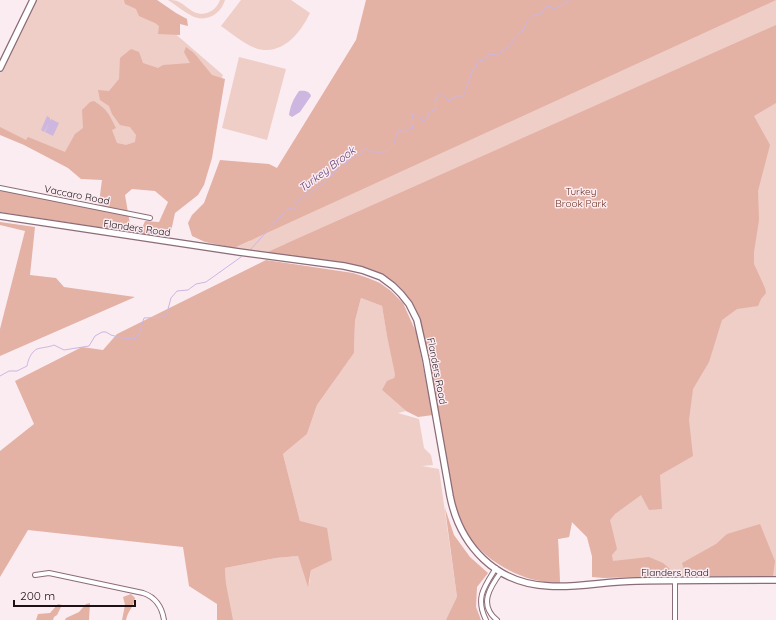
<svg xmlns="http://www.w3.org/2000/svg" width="776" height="620" font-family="Quicksand,sans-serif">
	<rect width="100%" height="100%" fill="#fbecf2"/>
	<!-- green -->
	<g fill="#eecec6">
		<path d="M 36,0 L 136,0 L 223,75 L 176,190 L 0,133 L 0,74 Z"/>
		<path d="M 168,0 C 171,0 175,0 177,1 C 183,3 188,9 194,12 C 205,17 216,11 220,0 L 225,0 C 221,14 206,23 192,16 C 184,12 176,5 168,0 Z"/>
		<path d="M 241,0 L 291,0 L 310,13 C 300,34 281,57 255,48 C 243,43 231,33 221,26 Z"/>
		<path d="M 381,0 L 776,0 L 776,576 L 774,578 L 678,578 L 676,573 L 592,577 L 592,556 L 587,537 L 572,522 L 569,537 L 558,539 L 560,583 L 535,578 L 456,507 L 418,307 L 379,262 L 285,244 L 265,253 L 234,248 L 250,241 L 234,238 Z"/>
		<path d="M 239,57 L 286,69 L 267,140 L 222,128 Z"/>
		<path d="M 361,298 L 382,306 L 387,335 L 395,368 L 395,374 L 394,378 L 382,390 L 406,411 L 398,413 L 419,419 L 424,448 L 431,455 L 433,465 L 422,466 L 439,469 L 457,597 L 458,620 L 221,620 L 226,584 L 225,568 L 276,558 L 298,556 L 309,585 L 311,570 L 300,521 L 283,454 L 307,434 L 317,405 L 354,353 L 355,321 Z"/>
	</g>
	<!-- forest -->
	<g fill="#e4b1a5" fill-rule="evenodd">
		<path d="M 124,0 L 157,0 L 176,13 L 187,19 L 188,26 L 180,24 L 180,35 L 158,34 L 159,26 L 155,23 L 139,16 L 136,9 L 125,4 Z"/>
		<path d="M 366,0 L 776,0 L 234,248 L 205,242 L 192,236 L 188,223 L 192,215 L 204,203 L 220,160 L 269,164 L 277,168 L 356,40 Z"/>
		<path d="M 776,25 L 776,103 L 754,116 L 770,145 L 758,191 L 759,220 L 754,252 L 754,264 L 765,288 L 766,293 L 761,299 L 758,306 L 737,309 L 722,320 L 709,362 L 693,389 L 689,420 L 693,456 L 660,475 L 662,509 L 649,510 L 641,495 L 615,514 L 610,520 L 617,549 L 612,555 L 613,561 L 649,557 L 663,563 L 670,569 L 667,576 L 604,578 L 592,577 L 592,556 L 587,537 L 572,522 L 569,537 L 558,539 L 560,583 C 527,584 486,563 468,535 C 460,523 456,509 452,495 L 425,338 C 410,279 381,268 325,261 C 305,259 285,256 265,253 Z"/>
		<path d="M 186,47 L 194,53 L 212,75 L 225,79 L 212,158 L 204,185 L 198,195 L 175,213 L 170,236 L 154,234 L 148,235 L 0,212 L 0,189 L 98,210 L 102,180 L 81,179 L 68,168 L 24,145 L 0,135 L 0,127 L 26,140 L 28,137 L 65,152 L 75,134 L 83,128 L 82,110 L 90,102 L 94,101 C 108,110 109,114 116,128 L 112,130 L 117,143 L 126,145 L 135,142 L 136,135 L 130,127 L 120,125 L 112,114 L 109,106 L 100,100 L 98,90 L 109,91 L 119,79 L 120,58 L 131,49 L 139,52 L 143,63 L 158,68 L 163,65 L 190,63 L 184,52 ZM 132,189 L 155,191 L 168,202 L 159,222 L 145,221 L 143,226 L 130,224 L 125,195 Z"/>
		<path d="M 0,222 L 35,227 L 30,275 L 56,278 L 64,287 L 135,297 L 0,356 L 0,329 L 25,231 L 0,225 Z"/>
		<path d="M 266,260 L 353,273 L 368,278 L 380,283 L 391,291 L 403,303 L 416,332 L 433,415 L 418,417 L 406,411 L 382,390 L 387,381 L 394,378 L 395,374 L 387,336 L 382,306 L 361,298 L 355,321 L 354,353 L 317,405 L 307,434 L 283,454 L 300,521 L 327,528 L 332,560 L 311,570 L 308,587 L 298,556 L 276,558 L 225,568 L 226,584 L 233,620 L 217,620 L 217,604 L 189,586 L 183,547 L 28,530 L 0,577 L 0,451 L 34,424 L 15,381 L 82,347 L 103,350 L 117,334 Z"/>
		<path d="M 445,508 L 454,535 L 470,557 L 488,573 L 477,587 L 476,607 L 481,620 L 446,620 L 457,597 Z"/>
		<path d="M 760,524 L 775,561 L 773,576 L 688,576 L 685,573 L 682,563 L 716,544 L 727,534 Z"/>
		<path d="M 131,594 L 135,598 C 133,609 128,610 126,620 L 122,620 L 125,605 L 123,597 Z"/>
		<path d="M 90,603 L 89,620 L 65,620 L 66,618 L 79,612 L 86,604 Z"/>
		<path d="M 58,604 L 62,605 L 57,615 L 54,617 L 53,620 L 36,620 L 38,614 L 50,613 Z"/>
	</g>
	<!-- water -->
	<g fill="#cdb6df">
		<path d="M 299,91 C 304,90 310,91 311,96 L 300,112 L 292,117 L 289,115 C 290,106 294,98 299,91 Z"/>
		<path d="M 47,116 L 50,118 L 50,121 L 51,119 L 59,123 L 53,136 L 45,132 L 49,123 L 44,132 L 41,130 Z"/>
	</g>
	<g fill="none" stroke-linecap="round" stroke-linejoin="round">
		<!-- stream -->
		<g stroke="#cdb6df" stroke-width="1">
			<path d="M 251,249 L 288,208 L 294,210 L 298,200 L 323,184 L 327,179 L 354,156 L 360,155 L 364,149 L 367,149 L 372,152 L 386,152 L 394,144 L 398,130 L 400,130 L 403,132 L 413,128 L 411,122 L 413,114 L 415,114 L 423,121 L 427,119 L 429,112 L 436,109 L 435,100 L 439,95 L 441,94 L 449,101 L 456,96 L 463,96 L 465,92 L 473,69 L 476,67 L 478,60 L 482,61 L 486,59 L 488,54 L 497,55 L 510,46 L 514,38 L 524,29 L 526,23 L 531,19 L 533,15 L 541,15 L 545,7 L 549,6 L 554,9 L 570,0"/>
			<path d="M 0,376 L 9,371 L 17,371 L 27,366 C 28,360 31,352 37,349 C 39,348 50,347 54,345 L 64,350 L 89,346 L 95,336 L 102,332 L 106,332 L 111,335 L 122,338 L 134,339 L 139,334 L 144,318 L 165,317 L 167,313 L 171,298 L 177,291 L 188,290 L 196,284 L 206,282 L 241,257"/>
		</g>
		<defs>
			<g id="street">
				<path d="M 0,188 L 150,218"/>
				<path d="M 35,575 L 49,573 L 143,593 C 155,597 162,607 164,620"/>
				<path d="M 486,620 C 475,598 484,587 496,568"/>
				<path d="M 497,620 C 478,605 490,587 501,572"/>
				<path d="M 675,620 L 675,581"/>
			</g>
			<g id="secondary">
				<path d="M 0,68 L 33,0"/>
				<path d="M 0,216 L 239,252 L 344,266 L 362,270 L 381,277 L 393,286 L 401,294 L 409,304 L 417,320 L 426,360 L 450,496 C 460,546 496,584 549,586 C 578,588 607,581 637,581 C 683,580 730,580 776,580"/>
			</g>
		</defs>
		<!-- street casing -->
		<use href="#street" stroke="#8b6c78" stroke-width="6"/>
		<!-- secondary casing -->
		<use href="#secondary" stroke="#8b6c78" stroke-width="8"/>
		<!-- street -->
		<use href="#street" stroke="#fff" stroke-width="4"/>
		<!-- secondary -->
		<use href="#secondary" stroke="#fff" stroke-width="5.5"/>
	</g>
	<g text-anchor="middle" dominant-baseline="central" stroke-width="3" stroke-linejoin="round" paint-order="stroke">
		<!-- park labels -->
		<g font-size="10" fill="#6f3122" stroke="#fbecf2">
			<text x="581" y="191">Turkey<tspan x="581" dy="12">Brook Park</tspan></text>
		</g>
		<!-- street labels -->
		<g font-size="10" fill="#1d1116" stroke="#fbecf2">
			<text transform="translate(77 195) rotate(11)">Vaccaro Road</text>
			<text transform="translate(137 228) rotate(8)">Flanders Road</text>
			<text transform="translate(437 371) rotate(79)">Flanders Road</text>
			<text x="675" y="572">Flanders Road</text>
		</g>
		<!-- water labels -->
		<g font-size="11" font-style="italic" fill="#624277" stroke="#fbecf2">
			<text transform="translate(327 169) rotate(-37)">Turkey Brook</text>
		</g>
	</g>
	<!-- scale -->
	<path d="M14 600v6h121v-6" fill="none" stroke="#1d1116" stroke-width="2"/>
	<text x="20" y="600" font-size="12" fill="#1d1116" stroke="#fbecf2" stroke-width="3" paint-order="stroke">200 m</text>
</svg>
